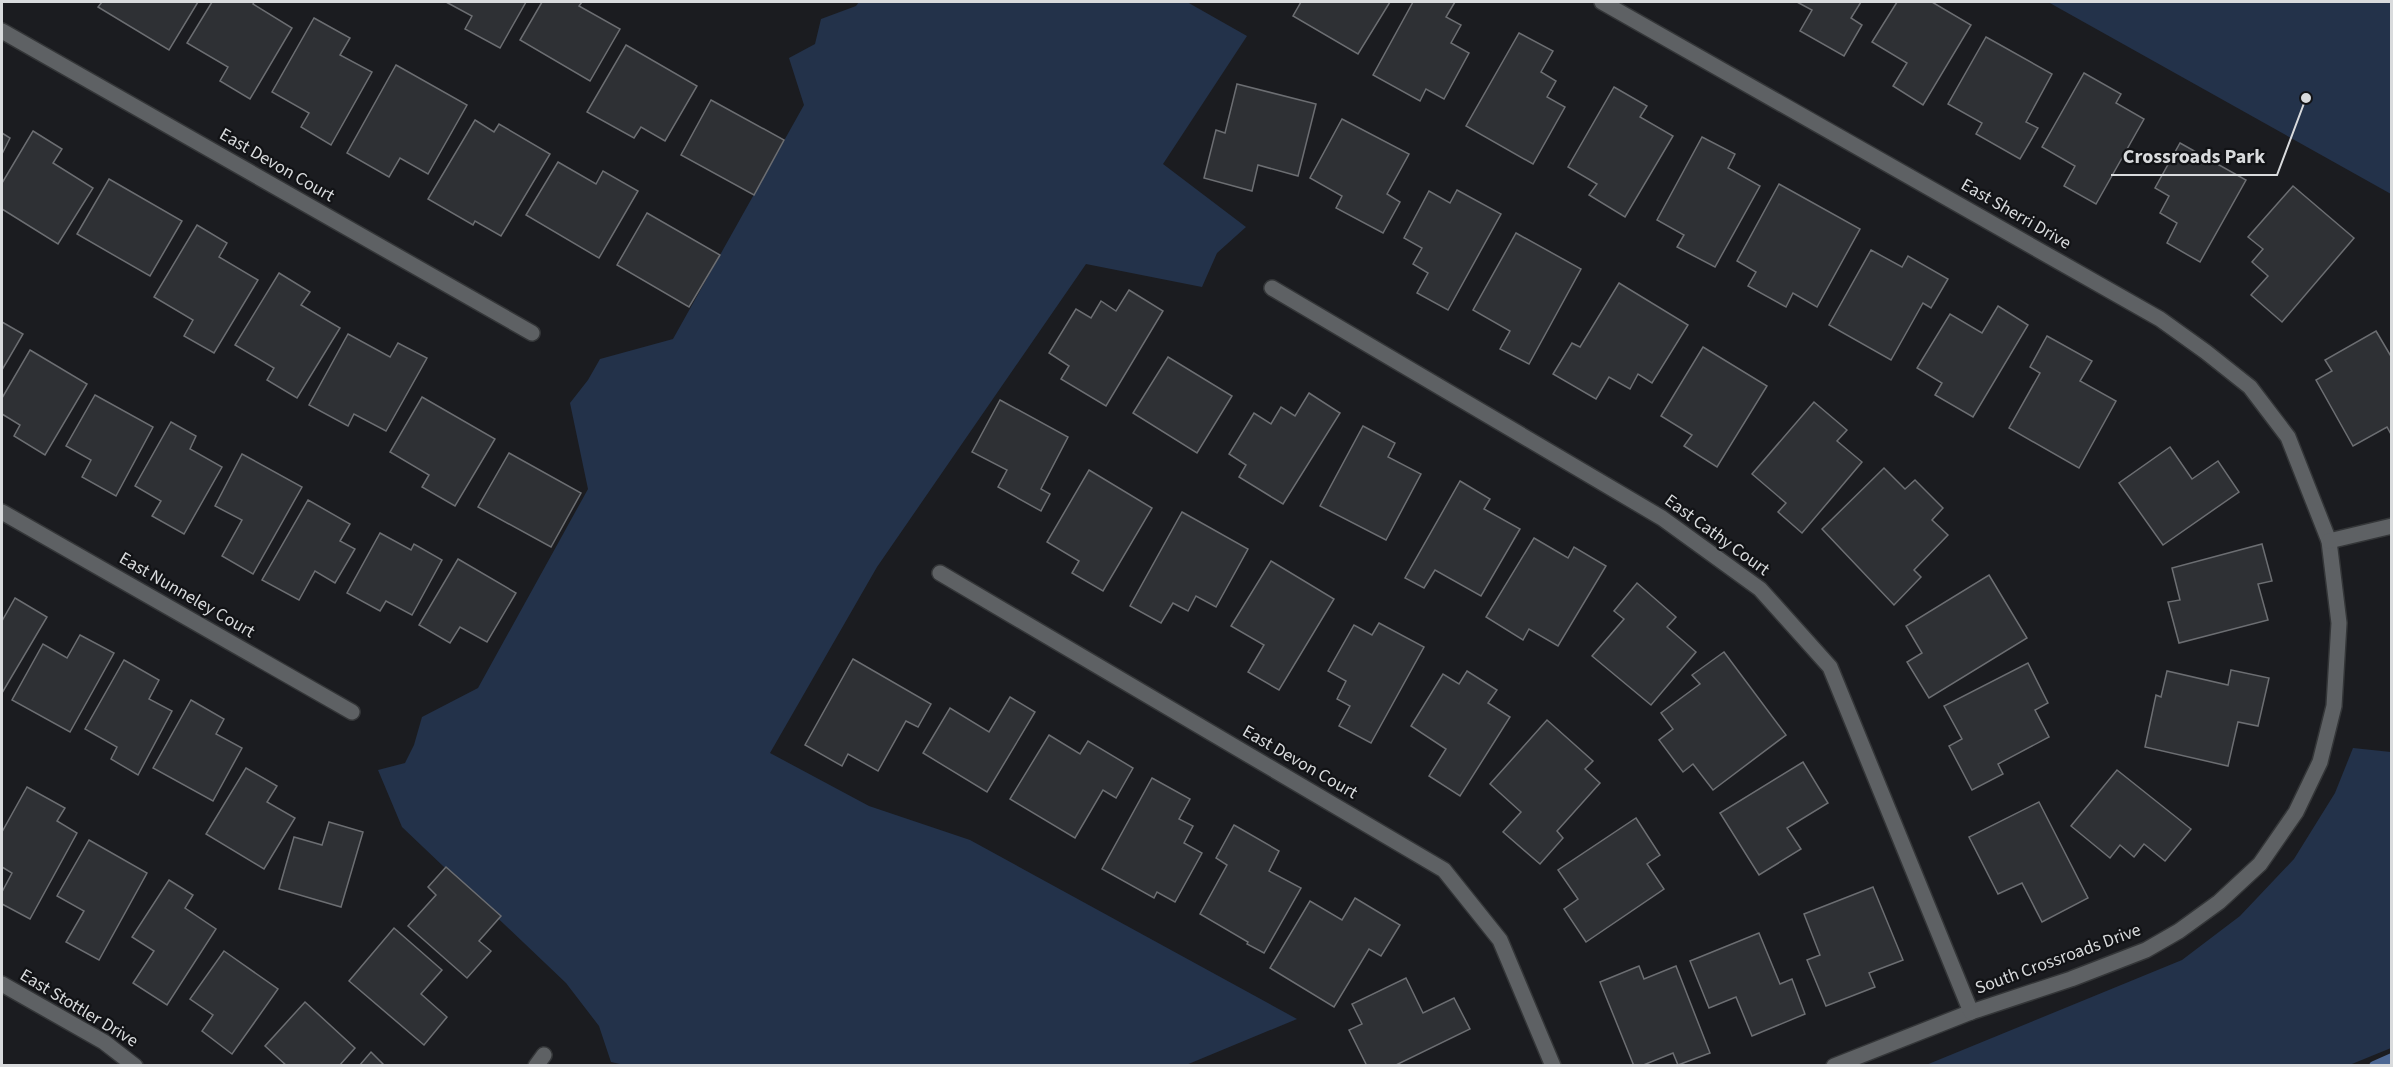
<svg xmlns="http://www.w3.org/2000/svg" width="2393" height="1067" font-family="'Source Sans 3',sans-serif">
	<rect width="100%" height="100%" fill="#1b1c20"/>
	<!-- green -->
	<g fill="#23324a">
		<path d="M 859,2 L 1187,2 L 1247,36 L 1163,164 L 1246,227 L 1217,253 L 1202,287 L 1086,264 L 877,567 L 770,753 L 869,806 L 970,840 L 1297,1019 L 1186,1065 L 629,1066 L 611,1062 L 599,1026 L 566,983 L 402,827 L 378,770 L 405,763 L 414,745 L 422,717 L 478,688 L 588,489 L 570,403 L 588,380 L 600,359 L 673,339 L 804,105 L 789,58 L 815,44 L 821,19 L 856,6 Z"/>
		<path d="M 2048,2 L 2391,2 L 2391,194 Z"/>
		<path d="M 2353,748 L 2391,752 L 2391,1048 L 2347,1066 L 1926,1065 L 2182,960 L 2240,916 L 2294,859 L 2335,793 Z"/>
	</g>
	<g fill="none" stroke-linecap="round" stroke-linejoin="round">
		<!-- stream -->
		<path stroke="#4c6793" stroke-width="10" d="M 2374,1066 L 2392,1058"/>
	</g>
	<!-- building -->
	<g fill="#2e3034" stroke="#6c6e72" stroke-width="1.5">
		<path d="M 102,2 L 198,2 L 169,50 L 98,7 Z"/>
		<path d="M 212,2 L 254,2 L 253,4 L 292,28 L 250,99 L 220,81 L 228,67 L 187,43 Z"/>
		<path d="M 446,2 L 526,2 L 500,48 L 465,29 L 472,16 Z"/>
		<path d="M 542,2 L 582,2 L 579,6 L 620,29 L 590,81 L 520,40 Z"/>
		<path d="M 1301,2 L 1390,2 L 1358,54 L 1293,16 Z"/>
		<path d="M 1413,2 L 1455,2 L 1446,17 L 1461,25 L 1451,43 L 1469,53 L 1444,99 L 1426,89 L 1420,101 L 1373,75 Z"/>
		<path d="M 1797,2 L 1861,2 L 1851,18 L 1862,25 L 1844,56 L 1800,31 L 1812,10 Z"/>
		<path d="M 1897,2 L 1932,2 L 1971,25 L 1923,105 L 1893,86 L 1907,63 L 1872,42 Z"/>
		<path d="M 314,18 L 350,38 L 340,55 L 372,72 L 331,145 L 301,127 L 309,113 L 272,92 Z"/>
		<path d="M 1519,33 L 1553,51 L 1541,72 L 1556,81 L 1547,97 L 1565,107 L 1533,164 L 1466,126 Z"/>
		<path d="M 1986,37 L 2052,74 L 2026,122 L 2038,128 L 2020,159 L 1976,134 L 1982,123 L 1948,104 Z"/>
		<path d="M 626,45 L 697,86 L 665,141 L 641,127 L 634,138 L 587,112 Z"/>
		<path d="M 396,65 L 467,105 L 428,174 L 400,158 L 389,177 L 347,153 Z"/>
		<path d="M 2084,73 L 2121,94 L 2116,103 L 2144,119 L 2096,204 L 2064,186 L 2075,166 L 2042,147 Z"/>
		<path d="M 1237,84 L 1316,104 L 1298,176 L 1258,165 L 1252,191 L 1204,178 L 1216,130 L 1225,133 Z"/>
		<path d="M 1614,87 L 1647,106 L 1640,117 L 1673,136 L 1625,217 L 1589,195 L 1597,184 L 1568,167 Z"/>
		<path d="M 711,100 L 784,140 L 754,195 L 681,155 Z"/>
		<path d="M 1342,119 L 1409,154 L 1387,194 L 1400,202 L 1383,233 L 1336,208 L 1342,196 L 1310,178 Z"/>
		<path d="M 475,120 L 494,132 L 499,124 L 550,154 L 501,236 L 475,221 L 473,225 L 428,199 Z"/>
		<path d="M 33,131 L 62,149 L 53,163 L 93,188 L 58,244 L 2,209 L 2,183 Z"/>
		<path d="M 2,133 L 10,138 L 2,154 Z"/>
		<path d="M 1702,137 L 1735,154 L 1728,168 L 1760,186 L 1715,267 L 1677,247 L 1684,235 L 1657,220 Z"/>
		<path d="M 2180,143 L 2246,180 L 2200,262 L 2167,243 L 2177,223 L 2160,213 L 2169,196 L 2155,188 Z"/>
		<path d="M 558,162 L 596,184 L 603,171 L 638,191 L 599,258 L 526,215 Z"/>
		<path d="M 109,179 L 182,221 L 150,276 L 77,234 Z"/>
		<path d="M 1779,184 L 1860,229 L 1817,307 L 1793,293 L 1786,307 L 1748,286 L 1756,272 L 1737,261 Z"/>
		<path d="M 2293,186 L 2354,238 L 2282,322 L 2251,295 L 2268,276 L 2252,262 L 2263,249 L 2248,237 Z"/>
		<path d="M 1457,190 L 1501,214 L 1448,310 L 1417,293 L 1428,273 L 1413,264 L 1422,248 L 1404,238 L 1429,191 L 1450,203 Z"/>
		<path d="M 647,213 L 720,255 L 689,307 L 617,265 Z"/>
		<path d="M 197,225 L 227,243 L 219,257 L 258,280 L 214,353 L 184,336 L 193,320 L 154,297 Z"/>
		<path d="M 1516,233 L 1581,269 L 1529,364 L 1500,349 L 1510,331 L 1473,310 Z"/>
		<path d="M 1871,250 L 1902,267 L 1908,256 L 1948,279 L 1931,308 L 1923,303 L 1891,360 L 1829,325 Z"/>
		<path d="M 279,273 L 310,292 L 301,305 L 340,328 L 297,398 L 267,380 L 274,368 L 235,345 Z"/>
		<path d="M 1619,283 L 1688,325 L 1652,383 L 1638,374 L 1630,389 L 1609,377 L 1596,399 L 1553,374 L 1572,343 L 1580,347 Z"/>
		<path d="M 1129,290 L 1163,311 L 1106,406 L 1061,379 L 1069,366 L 1049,353 L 1076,309 L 1091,318 L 1101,301 L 1116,311 Z"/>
		<path d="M 1998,306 L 2028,325 L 1973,417 L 1935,395 L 1942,383 L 1917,368 L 1950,314 L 1982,333 Z"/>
		<path d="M 2,322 L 23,334 L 2,370 Z"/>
		<path d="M 2376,331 L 2392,358 L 2392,436 L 2387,427 L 2353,446 L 2316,380 L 2332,371 L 2325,360 Z"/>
		<path d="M 348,334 L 390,357 L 398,343 L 427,358 L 386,431 L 354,414 L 348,426 L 309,405 Z"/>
		<path d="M 2047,336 L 2092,361 L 2080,381 L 2116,401 L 2079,468 L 2009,428 L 2040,373 L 2030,367 Z"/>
		<path d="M 1703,347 L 1767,386 L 1717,467 L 1684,446 L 1692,435 L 1661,416 Z"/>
		<path d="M 30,350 L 87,384 L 45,455 L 14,436 L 20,425 L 2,414 L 2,398 Z"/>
		<path d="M 1168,357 L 1232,396 L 1197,453 L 1133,413 Z"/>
		<path d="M 1309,393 L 1340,413 L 1283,504 L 1239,477 L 1246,465 L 1229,454 L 1254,413 L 1271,424 L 1281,407 L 1295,416 Z"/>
		<path d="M 95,395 L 153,427 L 116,496 L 82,477 L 91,460 L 66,446 Z"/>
		<path d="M 422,397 L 495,439 L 455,506 L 422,487 L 429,475 L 390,452 Z"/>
		<path d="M 1000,400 L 1068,437 L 1041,489 L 1050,494 L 1041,511 L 998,487 L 1007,470 L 972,452 Z"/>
		<path d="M 1814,402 L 1847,430 L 1837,441 L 1862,462 L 1802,533 L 1778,512 L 1786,503 L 1752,474 Z"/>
		<path d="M 171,422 L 196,436 L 190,449 L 222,467 L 184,534 L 152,516 L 161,501 L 135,486 Z"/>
		<path d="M 1363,426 L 1395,443 L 1388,457 L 1421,474 L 1386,540 L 1320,506 Z"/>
		<path d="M 2170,447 L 2192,479 L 2218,461 L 2239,492 L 2163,545 L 2119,483 Z"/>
		<path d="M 509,453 L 581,493 L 551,547 L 478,507 Z"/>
		<path d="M 242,454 L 302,487 L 253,574 L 222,556 L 242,520 L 215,506 Z"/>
		<path d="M 1884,468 L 1905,489 L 1915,480 L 1943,508 L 1932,520 L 1948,535 L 1914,570 L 1921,577 L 1894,605 L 1822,529 Z"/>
		<path d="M 1089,470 L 1152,508 L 1103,591 L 1072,573 L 1079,561 L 1047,542 Z"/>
		<path d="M 1460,481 L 1490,499 L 1484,509 L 1520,529 L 1481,596 L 1435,570 L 1424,588 L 1405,578 Z"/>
		<path d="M 308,500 L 350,524 L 340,541 L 355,549 L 335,583 L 315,571 L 299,600 L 262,580 Z"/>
		<path d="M 1182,512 L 1248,549 L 1216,607 L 1196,596 L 1188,611 L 1173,603 L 1161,623 L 1130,606 Z"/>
		<path d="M 380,533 L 411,550 L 414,544 L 442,560 L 412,615 L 386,601 L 380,611 L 347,593 Z"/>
		<path d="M 1534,538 L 1568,558 L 1574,547 L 1606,566 L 1558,646 L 1529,629 L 1523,640 L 1486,617 Z"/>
		<path d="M 2262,544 L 2272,581 L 2258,584 L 2268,620 L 2179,643 L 2168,602 L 2180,600 L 2172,568 Z"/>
		<path d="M 458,559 L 516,593 L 487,642 L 460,627 L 450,643 L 419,625 Z"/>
		<path d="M 1271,561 L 1334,599 L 1279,690 L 1248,672 L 1264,645 L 1231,626 Z"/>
		<path d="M 1989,575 L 2027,638 L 1929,698 L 1907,662 L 1922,653 L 1906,626 Z"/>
		<path d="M 1637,583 L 1676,617 L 1667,627 L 1696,652 L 1651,705 L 1592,656 L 1624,619 L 1614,611 Z"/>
		<path d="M 15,598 L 47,617 L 2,693 L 2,621 Z"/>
		<path d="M 1379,623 L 1424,647 L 1371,743 L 1339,726 L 1350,706 L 1337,699 L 1346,681 L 1328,671 L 1354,625 L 1372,635 Z"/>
		<path d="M 80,635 L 114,653 L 70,732 L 12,700 L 43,644 L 67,658 Z"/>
		<path d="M 1724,652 L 1786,735 L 1713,790 L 1693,764 L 1683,772 L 1659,740 L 1673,729 L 1661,713 L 1700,684 L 1692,675 Z"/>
		<path d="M 853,659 L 931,704 L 918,727 L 906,721 L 878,771 L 848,754 L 842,766 L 805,745 Z"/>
		<path d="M 124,660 L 159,680 L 149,699 L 172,711 L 138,775 L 111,759 L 117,747 L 85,729 Z"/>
		<path d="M 2028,663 L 2048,703 L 2035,710 L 2049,737 L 1998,764 L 2003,774 L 1972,790 L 1949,746 L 1962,739 L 1944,706 Z"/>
		<path d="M 2231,670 L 2269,678 L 2258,726 L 2238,722 L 2228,766 L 2145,747 L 2156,695 L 2161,697 L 2167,671 L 2228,685 Z"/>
		<path d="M 1467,671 L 1497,690 L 1488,703 L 1510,717 L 1460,796 L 1429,776 L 1446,749 L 1411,726 L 1443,674 L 1459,684 Z"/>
		<path d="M 1010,697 L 1035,712 L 987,792 L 923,753 L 950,708 L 989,732 Z"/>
		<path d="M 191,700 L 224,719 L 216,734 L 242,748 L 213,801 L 153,768 Z"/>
		<path d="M 1547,720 L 1593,761 L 1585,769 L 1600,783 L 1557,831 L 1563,838 L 1540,864 L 1503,832 L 1521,812 L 1490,784 Z"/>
		<path d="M 1049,735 L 1080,754 L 1088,741 L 1133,768 L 1116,798 L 1103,790 L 1075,838 L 1010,799 Z"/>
		<path d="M 1803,762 L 1828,803 L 1787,828 L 1801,849 L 1759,875 L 1720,813 Z"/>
		<path d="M 246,768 L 277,786 L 267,802 L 295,818 L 264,869 L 206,834 Z"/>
		<path d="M 2117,770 L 2191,829 L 2165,861 L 2144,844 L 2134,857 L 2120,845 L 2110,858 L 2071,826 Z"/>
		<path d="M 1152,778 L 1190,799 L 1179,819 L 1193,826 L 1184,843 L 1202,853 L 1175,902 L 1157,892 L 1154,898 L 1102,869 Z"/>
		<path d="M 27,787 L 65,808 L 57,821 L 77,833 L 30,919 L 2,904 L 2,892 L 12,873 L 2,867 L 2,832 Z"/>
		<path d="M 2039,802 L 2088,898 L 2042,922 L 2022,883 L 1998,894 L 1969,837 Z"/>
		<path d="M 1636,818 L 1660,855 L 1647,864 L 1664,889 L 1586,942 L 1564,909 L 1578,899 L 1558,870 Z"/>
		<path d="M 329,822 L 363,832 L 341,907 L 279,889 L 294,837 L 322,845 Z"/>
		<path d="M 1234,825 L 1279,851 L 1269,871 L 1301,888 L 1264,953 L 1247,944 L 1248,942 L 1200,914 L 1227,865 L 1216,858 Z"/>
		<path d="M 89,840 L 147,873 L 99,960 L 66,942 L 84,911 L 57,896 Z"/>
		<path d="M 446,867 L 501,916 L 479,941 L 491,951 L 467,978 L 408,926 L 436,895 L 428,887 Z"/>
		<path d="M 169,880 L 193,895 L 185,908 L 216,929 L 167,1005 L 133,983 L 154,951 L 132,937 Z"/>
		<path d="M 1873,887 L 1903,960 L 1869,973 L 1875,987 L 1826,1006 L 1807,960 L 1820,955 L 1804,914 Z"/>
		<path d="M 1355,898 L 1400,925 L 1381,956 L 1369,949 L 1334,1007 L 1270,968 L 1310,901 L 1342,920 Z"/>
		<path d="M 394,928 L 442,970 L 421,994 L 447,1017 L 424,1045 L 349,981 Z"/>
		<path d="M 1759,933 L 1780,984 L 1792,979 L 1805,1014 L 1752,1036 L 1736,997 L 1709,1008 L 1690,961 Z"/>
		<path d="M 224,951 L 278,989 L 232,1054 L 202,1031 L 213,1015 L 190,999 Z"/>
		<path d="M 1639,966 L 1644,979 L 1676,966 L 1710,1053 L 1678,1065 L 1673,1053 L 1641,1066 L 1634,1066 L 1600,982 Z"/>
		<path d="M 1406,978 L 1423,1013 L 1454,998 L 1470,1029 L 1394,1066 L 1367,1066 L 1349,1030 L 1362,1024 L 1352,1004 Z"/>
		<path d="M 305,1002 L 355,1048 L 339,1066 L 287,1066 L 265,1046 Z"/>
		<path d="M 371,1052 L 385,1066 L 359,1066 Z"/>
	</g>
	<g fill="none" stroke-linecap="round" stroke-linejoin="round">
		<defs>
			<g id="minor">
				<path d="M 1602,2 L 2160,319 L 2206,352 L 2250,387 L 2288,437 L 2329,541 L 2339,623 L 2334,706 L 2320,762 L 2296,812 L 2260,864 L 2219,902 L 2179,931 L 2146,950 L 2071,979 L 1971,1012 L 1834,1066"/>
				<path d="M 2,31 L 532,333"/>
				<path d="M 1272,288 L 1662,518 L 1760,589 L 1830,667 L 1971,1012"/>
				<path d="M 2,512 L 352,712"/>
				<path d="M 2329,541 L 2392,526"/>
				<path d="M 940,573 L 1444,870 L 1500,940 L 1553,1066"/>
				<path d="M 2,984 L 104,1042 L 135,1066"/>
				<path d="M 536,1066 L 544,1055"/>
			</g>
		</defs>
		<!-- minor casing -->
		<use href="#minor" stroke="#343638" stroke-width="18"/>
		<!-- minor -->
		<use href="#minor" stroke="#5e6164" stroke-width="15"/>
	</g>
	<g text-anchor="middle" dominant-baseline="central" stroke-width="4.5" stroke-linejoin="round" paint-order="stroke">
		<!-- street labels -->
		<g font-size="18" fill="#d9dbdd" stroke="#121316">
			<text transform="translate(277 165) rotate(30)">East Devon Court</text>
			<text transform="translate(2016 214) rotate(30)">East Sherri Drive</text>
			<text transform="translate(1717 535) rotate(36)">East Cathy Court</text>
			<text transform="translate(187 595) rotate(30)">East Nunneley Court</text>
			<text transform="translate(1300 762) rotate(30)">East Devon Court</text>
			<text transform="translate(2058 959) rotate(-20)">South Crossroads Drive</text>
			<text transform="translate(79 1008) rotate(31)">East Stottler Drive</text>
		</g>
	</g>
	<!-- callouts -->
	<path fill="none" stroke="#d9dbdd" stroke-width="2" d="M2306 98L2277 175H2111"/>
	<circle fill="#d9dbdd" stroke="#121316" stroke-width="2" cx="2306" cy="98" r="6"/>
	<g font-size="20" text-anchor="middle" font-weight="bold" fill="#d9dbdd" stroke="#121316" stroke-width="4.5" stroke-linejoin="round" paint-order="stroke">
		<text x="2194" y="163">Crossroads Park</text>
	</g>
	<!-- border -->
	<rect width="2393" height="1067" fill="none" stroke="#d9dbdd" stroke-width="6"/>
</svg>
